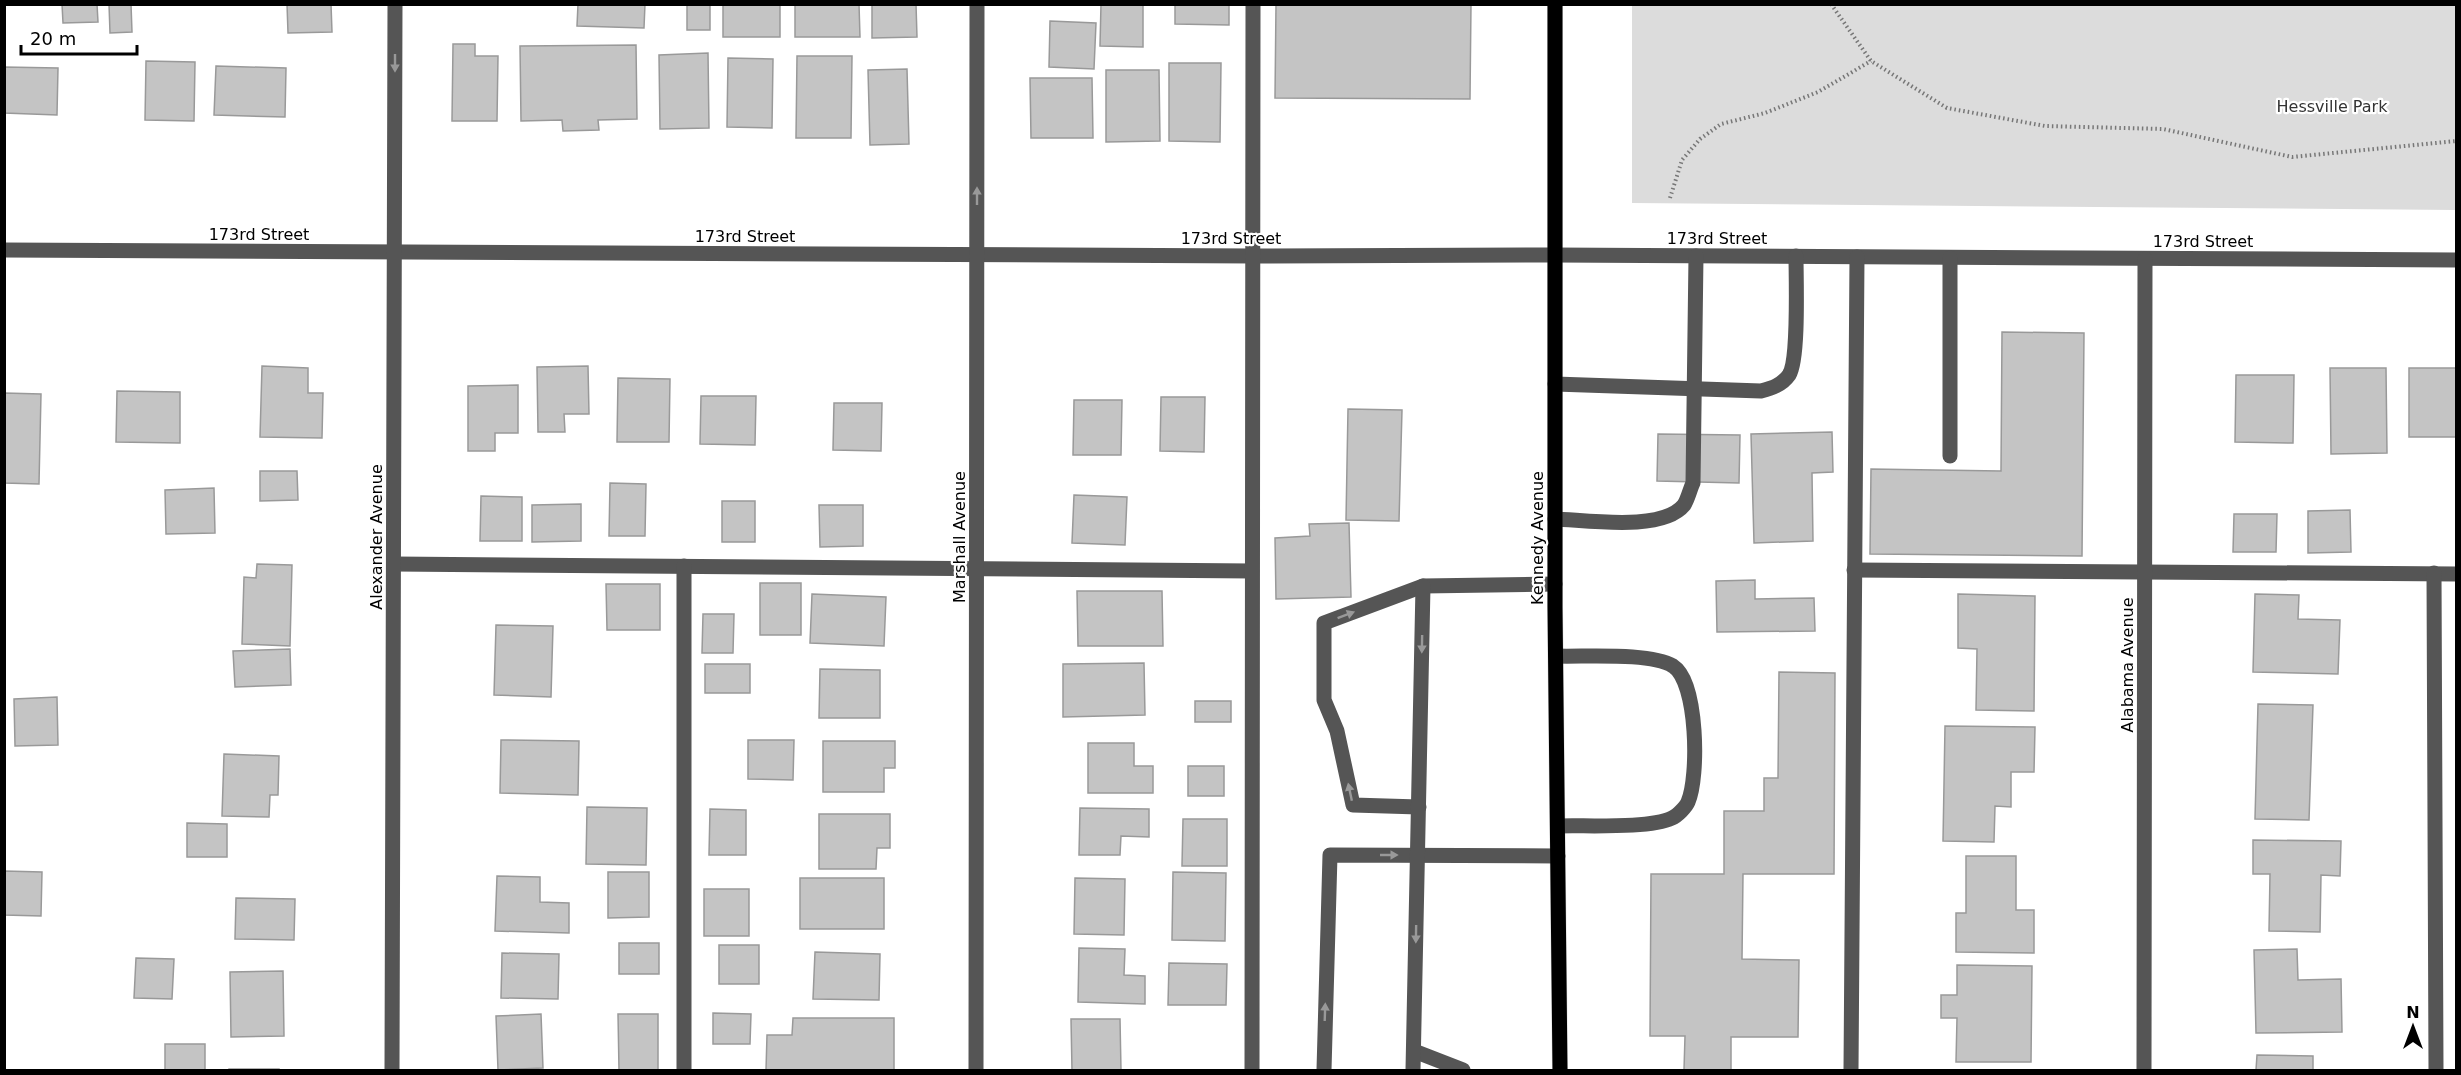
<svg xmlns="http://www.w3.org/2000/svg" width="2461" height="1075" font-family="'DejaVu Sans',sans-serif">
	<rect width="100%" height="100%" fill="#fff"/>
	<!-- green -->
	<path fill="#dcdcdc" d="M 1632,5 L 2456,5 L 2456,210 L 1632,203 Z"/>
	<!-- building -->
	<g fill="#c4c4c4" stroke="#999" stroke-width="1.5">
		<path d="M 62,4 L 97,4 L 98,22 L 63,23 Z"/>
		<path d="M 109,4 L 131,4 L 132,32 L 110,33 Z"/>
		<path d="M 287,4 L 331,4 L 332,32 L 288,33 Z"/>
		<path d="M 578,4 L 645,4 L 644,28 L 577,26 Z"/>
		<rect x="687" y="4" width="23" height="26"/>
		<rect x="723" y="4" width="57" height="33"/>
		<path d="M 795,4 L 859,4 L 860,37 L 795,37 Z"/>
		<path d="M 872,4 L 916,4 L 917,37 L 872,38 Z"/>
		<path d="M 1101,4 L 1143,4 L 1143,47 L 1100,46 Z"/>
		<path d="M 1175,4 L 1229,4 L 1229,25 L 1175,24 Z"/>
		<path d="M 1276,4 L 1471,4 L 1470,99 L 1275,98 Z"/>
		<path d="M 1050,21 L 1096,23 L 1094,69 L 1049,67 Z"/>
		<path d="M 453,44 L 475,44 L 475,56 L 498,56 L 497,121 L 452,121 Z"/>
		<path d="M 636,45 L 637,119 L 598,120 L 599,130 L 563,131 L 562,120 L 521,121 L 520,46 Z"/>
		<path d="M 708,53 L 709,128 L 660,129 L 659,55 Z"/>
		<path d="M 797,56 L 852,56 L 851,138 L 796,138 Z"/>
		<path d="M 728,58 L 773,59 L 772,128 L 727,127 Z"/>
		<path d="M 146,61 L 195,62 L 194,121 L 145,120 Z"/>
		<path d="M 1169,63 L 1221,63 L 1220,142 L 1169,141 Z"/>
		<path d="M 216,66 L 286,68 L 285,117 L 214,115 Z"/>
		<path d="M 4,67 L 58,68 L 57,115 L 4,113 Z"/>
		<path d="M 907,69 L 909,144 L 870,145 L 868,70 Z"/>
		<path d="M 1106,70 L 1159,70 L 1160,141 L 1106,142 Z"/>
		<path d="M 1030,78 L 1092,78 L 1093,138 L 1031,138 Z"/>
		<path d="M 2002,332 L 2084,333 L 2082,556 L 1870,554 L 1871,469 L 2001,471 Z"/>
		<path d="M 262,366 L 308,368 L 308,393 L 323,393 L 322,438 L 260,437 Z"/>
		<path d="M 588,366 L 589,414 L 564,414 L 565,432 L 538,432 L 537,367 Z"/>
		<path d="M 2330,368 L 2386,368 L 2387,453 L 2331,454 Z"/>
		<rect x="2409" y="368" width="47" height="69"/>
		<path d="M 2236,375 L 2294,375 L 2293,443 L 2235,442 Z"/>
		<path d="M 618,378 L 670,379 L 669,442 L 617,442 Z"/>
		<path d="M 518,385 L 518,433 L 495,433 L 495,451 L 468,451 L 468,386 Z"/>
		<path d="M 117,391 L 180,392 L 180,443 L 116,442 Z"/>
		<path d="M 4,393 L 41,394 L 39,484 L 4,483 Z"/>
		<path d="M 701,396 L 756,396 L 755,445 L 700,444 Z"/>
		<path d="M 1161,397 L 1205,397 L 1204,452 L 1160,451 Z"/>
		<path d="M 1074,400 L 1122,400 L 1121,455 L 1073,455 Z"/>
		<path d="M 834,403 L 882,403 L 881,451 L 833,450 Z"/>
		<path d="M 1348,409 L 1402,410 L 1399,521 L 1346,520 Z"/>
		<path d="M 1832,432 L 1833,472 L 1812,473 L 1813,541 L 1754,543 L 1751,434 Z"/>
		<path d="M 1658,434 L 1740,435 L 1739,483 L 1657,481 Z"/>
		<path d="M 260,471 L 297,471 L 298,500 L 260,501 Z"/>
		<path d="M 610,483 L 646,484 L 645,536 L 609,536 Z"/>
		<path d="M 214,488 L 215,533 L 166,534 L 165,490 Z"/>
		<path d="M 1074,495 L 1127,497 L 1125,545 L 1072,543 Z"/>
		<path d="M 481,496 L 522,497 L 522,541 L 480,541 Z"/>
		<rect x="722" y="501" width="33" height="41"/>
		<path d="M 581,504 L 581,541 L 532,542 L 532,505 Z"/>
		<path d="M 819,505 L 863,505 L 863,546 L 820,547 Z"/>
		<path d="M 2350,510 L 2351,552 L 2308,553 L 2308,511 Z"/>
		<path d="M 2234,514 L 2277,514 L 2276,552 L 2233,552 Z"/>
		<path d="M 1349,523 L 1351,597 L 1276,599 L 1275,538 L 1310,536 L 1309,524 Z"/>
		<path d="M 257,564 L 292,565 L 290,646 L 242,644 L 244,577 L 256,578 Z"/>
		<path d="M 1755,580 L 1755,599 L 1814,598 L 1815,631 L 1717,632 L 1716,581 Z"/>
		<rect x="760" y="583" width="41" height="52"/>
		<path d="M 606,584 L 660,584 L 660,630 L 607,630 Z"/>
		<path d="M 1077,591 L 1162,591 L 1163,646 L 1078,646 Z"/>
		<path d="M 812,594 L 886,597 L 884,646 L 810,643 Z"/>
		<path d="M 1958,594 L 2035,596 L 2034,711 L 1976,710 L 1977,649 L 1958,648 Z"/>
		<path d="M 2255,594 L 2299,595 L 2298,619 L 2340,620 L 2338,674 L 2253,672 Z"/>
		<path d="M 703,614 L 734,614 L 733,653 L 702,653 Z"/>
		<path d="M 496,625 L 553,626 L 551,697 L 494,695 Z"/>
		<path d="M 290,649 L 291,685 L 235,687 L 233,651 Z"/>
		<path d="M 1144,663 L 1145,715 L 1063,717 L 1063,664 Z"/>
		<rect x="705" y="664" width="45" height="29"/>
		<path d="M 820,669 L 880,670 L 880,718 L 819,718 Z"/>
		<path d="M 1779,672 L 1835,673 L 1834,874 L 1743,874 L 1742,959 L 1799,960 L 1798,1037 L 1731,1037 L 1731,1070 L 1684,1070 L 1685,1036 L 1650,1036 L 1651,874 L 1724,874 L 1724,811 L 1764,811 L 1764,778 L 1778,778 Z"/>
		<path d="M 57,697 L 58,745 L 15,746 L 14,699 Z"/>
		<rect x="1195" y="701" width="36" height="21"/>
		<path d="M 2258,704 L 2313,705 L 2309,820 L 2255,819 Z"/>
		<path d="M 1945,726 L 2035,727 L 2034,772 L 2011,772 L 2011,807 L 1995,806 L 1994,842 L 1943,841 Z"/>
		<path d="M 501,740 L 579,741 L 578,795 L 500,793 Z"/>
		<path d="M 748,740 L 794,740 L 793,780 L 748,779 Z"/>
		<path d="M 823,741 L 895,741 L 895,768 L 884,768 L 884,792 L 823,792 Z"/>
		<path d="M 1088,743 L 1134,743 L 1134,766 L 1153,766 L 1153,793 L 1088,793 Z"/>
		<path d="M 224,754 L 279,756 L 278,795 L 270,795 L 269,817 L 222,816 Z"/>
		<rect x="1188" y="766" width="36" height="30"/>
		<path d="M 587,807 L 647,808 L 646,865 L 586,864 Z"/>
		<path d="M 1080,808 L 1149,809 L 1149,837 L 1121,836 L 1120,855 L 1079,855 Z"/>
		<path d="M 710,809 L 746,810 L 746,855 L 709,855 Z"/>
		<path d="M 819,814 L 890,814 L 890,848 L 877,848 L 876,869 L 819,869 Z"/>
		<path d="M 1183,819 L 1227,819 L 1227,866 L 1182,866 Z"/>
		<path d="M 187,823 L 227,824 L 227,857 L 187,857 Z"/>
		<path d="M 2253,840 L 2341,841 L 2340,876 L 2321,875 L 2320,932 L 2269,931 L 2270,874 L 2253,874 Z"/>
		<path d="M 1966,856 L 2016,856 L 2016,910 L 2034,910 L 2034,953 L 1956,952 L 1956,913 L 1966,913 Z"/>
		<path d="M 4,871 L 42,872 L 41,916 L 4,915 Z"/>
		<path d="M 608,872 L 649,872 L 649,917 L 608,918 Z"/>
		<path d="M 1173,872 L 1226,873 L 1225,941 L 1172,940 Z"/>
		<path d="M 497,876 L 540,877 L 540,902 L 569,903 L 569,933 L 495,931 Z"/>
		<rect x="800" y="878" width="84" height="51"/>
		<path d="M 1075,878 L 1125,879 L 1124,935 L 1074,934 Z"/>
		<rect x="704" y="889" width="45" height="47"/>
		<path d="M 236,898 L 295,899 L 294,940 L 235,939 Z"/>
		<rect x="619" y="943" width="40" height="31"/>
		<rect x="719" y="945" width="40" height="39"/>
		<path d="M 1079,948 L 1125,949 L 1124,975 L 1145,976 L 1145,1004 L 1078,1002 Z"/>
		<path d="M 2297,949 L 2298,980 L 2341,979 L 2342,1032 L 2256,1033 L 2254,950 Z"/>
		<path d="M 815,952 L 880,954 L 879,1000 L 813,999 Z"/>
		<path d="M 502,953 L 559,954 L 558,999 L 501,998 Z"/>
		<path d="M 136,958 L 174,959 L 172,999 L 134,998 Z"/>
		<path d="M 1169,963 L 1227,964 L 1226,1005 L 1168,1005 Z"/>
		<path d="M 1957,965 L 2032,966 L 2031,1062 L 1956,1062 L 1957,1018 L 1941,1018 L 1941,995 L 1957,995 Z"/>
		<path d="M 283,971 L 284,1036 L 231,1037 L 230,972 Z"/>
		<path d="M 713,1013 L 751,1014 L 750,1044 L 713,1044 Z"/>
		<path d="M 541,1014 L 543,1068 L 498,1070 L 496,1016 Z"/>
		<path d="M 618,1014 L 658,1014 L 658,1070 L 619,1070 Z"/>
		<path d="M 793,1018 L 894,1018 L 894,1070 L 766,1070 L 767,1035 L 792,1035 Z"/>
		<path d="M 1071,1019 L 1120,1019 L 1121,1070 L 1072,1070 Z"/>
		<rect x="165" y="1044" width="40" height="26"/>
		<path d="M 2257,1055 L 2313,1056 L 2313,1070 L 2256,1070 Z"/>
		<rect x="229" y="1069" width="50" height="1"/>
	</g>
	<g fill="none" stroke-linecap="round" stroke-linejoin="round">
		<defs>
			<path id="major" d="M 1555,4 L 1555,607 L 1560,1070"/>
		</defs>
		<!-- major casing -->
		<use href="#major" stroke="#dbdbdb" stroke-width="16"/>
		<!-- path -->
		<g stroke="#777" stroke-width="4" stroke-dasharray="1.5 3" stroke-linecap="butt">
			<path d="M 1831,4 L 1871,61 L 1947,108 L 2045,126 L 2163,129 L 2292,157 L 2456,141"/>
			<path d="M 1670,198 L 1682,160 L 1700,139 L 1721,124 L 1765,113 L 1818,92 L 1871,61"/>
		</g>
		<!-- minor -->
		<g stroke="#555" stroke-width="15">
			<path d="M 4,250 L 1253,256 L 1554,255 L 2456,260"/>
			<path d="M 1950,258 L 1950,456"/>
			<path d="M 1555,384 L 1761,391 C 1772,388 1782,385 1789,375 C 1799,360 1796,279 1796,256"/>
			<path d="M 1555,519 C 1587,520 1662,532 1684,505 C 1688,499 1690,489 1693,483 L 1696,256"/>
			<path d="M 394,564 L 1252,571"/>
			<path d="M 684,566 L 684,1070"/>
			<path d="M 1854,570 L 2456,574"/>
			<path d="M 2434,573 L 2436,1070"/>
			<path d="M 1556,656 C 1585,657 1650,652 1673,666 C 1698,682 1699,777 1688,802 C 1686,807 1677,816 1672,818 C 1649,829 1585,825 1558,826"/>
			<path d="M 1419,807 L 1353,805 L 1337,731 L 1324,700 L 1324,623 L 1423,586 L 1555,584"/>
			<path d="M 1414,1051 L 1463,1070"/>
			<path d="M 392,1070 L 395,4"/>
			<path d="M 976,1070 L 977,4"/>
			<path d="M 1252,1070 L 1253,4"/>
			<path d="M 1324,1070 L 1330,855 L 1558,856"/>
			<path d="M 1413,1070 L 1423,586"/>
			<path d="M 1851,1070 L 1857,257"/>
			<path d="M 2144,1070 L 2145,259"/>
		</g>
		<!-- major -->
		<use href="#major" stroke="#000" stroke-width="15"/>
	</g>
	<!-- one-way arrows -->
	<defs><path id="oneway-solid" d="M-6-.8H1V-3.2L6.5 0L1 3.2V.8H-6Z" transform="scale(1.5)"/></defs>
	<g fill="#999">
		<use href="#oneway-solid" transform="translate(395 63) rotate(90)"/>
		<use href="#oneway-solid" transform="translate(977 196) rotate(-90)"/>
		<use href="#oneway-solid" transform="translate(1346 615) rotate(-21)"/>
		<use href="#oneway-solid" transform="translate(1422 644) rotate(91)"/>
		<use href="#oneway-solid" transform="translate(1350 792) rotate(-102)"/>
		<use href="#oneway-solid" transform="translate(1389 855)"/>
		<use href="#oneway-solid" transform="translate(1416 934) rotate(91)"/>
		<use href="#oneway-solid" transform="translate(1325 1012) rotate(-88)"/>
	</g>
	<g text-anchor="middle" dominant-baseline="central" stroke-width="4.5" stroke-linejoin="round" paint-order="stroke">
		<!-- park labels -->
		<g font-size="16" fill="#333" stroke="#fff">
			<text x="2332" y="106">Hessville Park</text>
		</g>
		<!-- street labels -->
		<g font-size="16" fill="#000" stroke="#fff">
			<text x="259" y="234">173rd Street</text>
			<text x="745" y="236">173rd Street</text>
			<text x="1231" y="238">173rd Street</text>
			<text x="1717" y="238">173rd Street</text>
			<text x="2203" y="241">173rd Street</text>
			<text transform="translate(376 537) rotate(-90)">Alexander Avenue</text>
			<text transform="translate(959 537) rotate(-90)">Marshall Avenue</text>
			<text transform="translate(1537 538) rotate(-90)">Kennedy Avenue</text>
			<text transform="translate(2127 665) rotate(-90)">Alabama Avenue</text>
		</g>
	</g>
	<!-- border -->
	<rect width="2461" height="1075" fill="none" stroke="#000000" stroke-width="12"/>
	<!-- north arrow -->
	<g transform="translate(2413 1027)" stroke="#ffffff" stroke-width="4.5" paint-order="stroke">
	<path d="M0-4.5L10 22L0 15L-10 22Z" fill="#000000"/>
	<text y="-9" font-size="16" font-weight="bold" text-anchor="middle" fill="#000000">N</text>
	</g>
	<!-- scale -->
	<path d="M21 45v9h116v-9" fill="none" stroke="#000000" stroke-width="3"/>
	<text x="30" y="45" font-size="18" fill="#000000" stroke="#ffffff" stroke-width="4.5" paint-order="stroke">20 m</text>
</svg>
